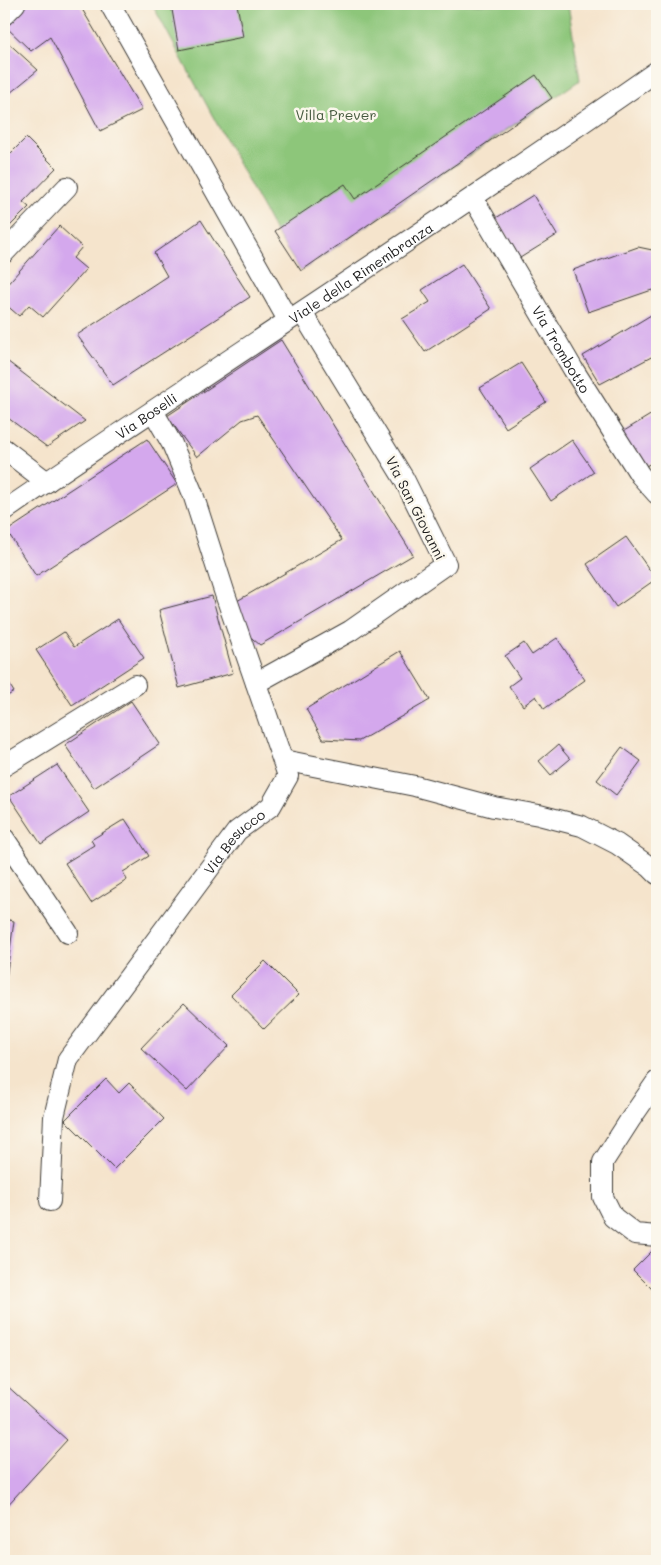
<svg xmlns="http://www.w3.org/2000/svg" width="661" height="1565" font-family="Mali,sans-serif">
	<rect width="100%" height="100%" fill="#fbf7ec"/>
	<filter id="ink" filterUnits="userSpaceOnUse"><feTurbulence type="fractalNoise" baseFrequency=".02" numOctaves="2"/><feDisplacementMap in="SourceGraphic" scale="10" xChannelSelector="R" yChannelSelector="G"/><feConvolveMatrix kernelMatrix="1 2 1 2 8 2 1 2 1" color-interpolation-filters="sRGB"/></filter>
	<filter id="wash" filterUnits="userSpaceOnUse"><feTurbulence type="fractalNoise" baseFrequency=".0096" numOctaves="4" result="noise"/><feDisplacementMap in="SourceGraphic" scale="20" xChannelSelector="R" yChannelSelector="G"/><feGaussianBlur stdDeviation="1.12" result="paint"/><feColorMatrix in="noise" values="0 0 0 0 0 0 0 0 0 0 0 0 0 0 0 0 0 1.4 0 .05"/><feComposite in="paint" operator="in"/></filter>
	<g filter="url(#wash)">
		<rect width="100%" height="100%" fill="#f5e4cc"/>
		<!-- green -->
		<path fill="#8dc67a" stroke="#54714b" d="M 152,4 L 568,4 L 580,80 L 301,271 L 275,231 Z"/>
		<g id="blocks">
			<!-- building -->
			<g fill="#d4a8ed">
				<path d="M 21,4 L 79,4 L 142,110 L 100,131 L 50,37 L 31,51 L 4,25 Z"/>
				<path d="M 171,4 L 237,4 L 243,37 L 179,50 Z"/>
				<path d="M 4,39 L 38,70 L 4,98 Z"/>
				<path d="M 536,75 L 552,98 L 301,271 L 275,231 L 345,184 L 355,199 Z"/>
				<path d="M 26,138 L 56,168 L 23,202 L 29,207 L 4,232 L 4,160 Z"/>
				<path d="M 533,195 L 557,235 L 520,258 L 496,218 Z"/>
				<path d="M 201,220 L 250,297 L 113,385 L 77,335 L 167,276 L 154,253 Z"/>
				<path d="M 59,226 L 82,247 L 73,258 L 86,269 L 43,317 L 29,305 L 19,316 L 4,303 L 4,288 Z"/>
				<path d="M 638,247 L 657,251 L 657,295 L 654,294 L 652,290 L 588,312 L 573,270 Z"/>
				<path d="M 462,264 L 491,309 L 425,352 L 402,319 L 430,302 L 422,290 Z"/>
				<path d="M 651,315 L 657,325 L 657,354 L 600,384 L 583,356 Z"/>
				<path d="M 281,340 L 413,555 L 260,645 L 240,628 L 237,601 L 342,540 L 257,415 L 242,420 L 197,457 L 167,416 Z"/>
				<path d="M 7,361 L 85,421 L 47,447 L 4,415 L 4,365 Z"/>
				<path d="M 521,363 L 546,402 L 506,428 L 480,388 Z"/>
				<path d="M 657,411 L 657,469 L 653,462 L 646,466 L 636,450 L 631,454 L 619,434 Z"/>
				<path d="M 147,439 L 177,484 L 36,576 L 7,531 Z"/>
				<path d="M 572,440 L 594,472 L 551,501 L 530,469 Z"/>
				<path d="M 626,537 L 656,579 L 616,607 L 587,564 Z"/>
				<path d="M 212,596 L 233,673 L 179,688 L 159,610 Z"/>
				<path d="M 118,619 L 144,658 L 72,705 L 36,650 L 64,632 L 74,647 Z"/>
				<path d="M 557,638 L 585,680 L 544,709 L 536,696 L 523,706 L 509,686 L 520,678 L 505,656 L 524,643 L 532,655 Z"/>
				<path d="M 400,651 L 430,700 L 359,741 L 323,739 L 306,709 Z"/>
				<path d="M 4,676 L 14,692 L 4,698 Z"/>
				<path d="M 131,701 L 160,744 L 94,788 L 65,745 Z"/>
				<path d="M 558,745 L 570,759 L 551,775 L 539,761 Z"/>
				<path d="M 622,747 L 641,761 L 616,795 L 597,780 Z"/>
				<path d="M 57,765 L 89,812 L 41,844 L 9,796 Z"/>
				<path d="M 125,819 L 149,856 L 123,872 L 127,880 L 91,903 L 65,863 L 94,845 L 91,840 Z"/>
				<path d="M 4,919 L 14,921 L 5,986 L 4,986 Z"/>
				<path d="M 265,961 L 299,995 L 264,1029 L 231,995 Z"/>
				<path d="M 184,1003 L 229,1046 L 187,1091 L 141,1048 Z"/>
				<path d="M 106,1079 L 119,1093 L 129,1083 L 164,1119 L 114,1169 L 65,1120 Z"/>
				<path d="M 657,1246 L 657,1294 L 633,1270 Z"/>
				<path d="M 4,1383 L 67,1440 L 4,1509 Z"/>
			</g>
		</g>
	</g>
	<g filter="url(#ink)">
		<use href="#blocks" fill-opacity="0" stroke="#3d3a36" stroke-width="1"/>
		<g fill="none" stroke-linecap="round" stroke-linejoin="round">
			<defs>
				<g id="minor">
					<path d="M 110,4 L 288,320"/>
					<path d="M 4,15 L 15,4"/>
					<path id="s1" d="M 473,198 L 573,369 L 640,475 L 657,494"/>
					<path d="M 4,253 L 67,187"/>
					<path d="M 4,449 L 47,482"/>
					<path id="s2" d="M 4,511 C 221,363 442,222 657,71"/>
					<path d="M 256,683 L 350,631 L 446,564 L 404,479 L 302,312"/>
					<path d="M 283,760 L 415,786 L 494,807 L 539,815 L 582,826 L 617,844 L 650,867 L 657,874"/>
					<path d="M 4,766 L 135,685"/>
					<path d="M 4,838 L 68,933"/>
					<path d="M 657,1081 L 630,1120 L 603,1162 L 603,1197 L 613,1217 L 635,1234 L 657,1236"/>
					<path id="s3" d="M 50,1201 L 54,1117 L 68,1059 L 237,831 L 271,806 L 288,776 L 225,594 L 193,494 L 172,444 L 153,411"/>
				</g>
			</defs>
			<!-- minor casing -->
			<use href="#minor" stroke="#3d3a36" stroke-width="22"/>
			<!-- minor -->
			<use href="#minor" stroke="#fff" stroke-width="20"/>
		</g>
	</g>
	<g text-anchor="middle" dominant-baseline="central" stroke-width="5" stroke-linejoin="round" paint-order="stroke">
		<!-- park labels -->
		<g font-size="14" fill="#44583d" stroke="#fbf7ec">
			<text x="336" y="114">Villa Prever</text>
		</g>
		<!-- street labels -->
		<g font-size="14" fill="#1c1c1c" stroke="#fbf7ec">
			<text stroke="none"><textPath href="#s2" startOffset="429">Viale della Rimembranza</textPath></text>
			<text stroke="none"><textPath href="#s1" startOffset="175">Via Trombotto</textPath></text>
			<text stroke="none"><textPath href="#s2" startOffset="171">Via Boselli</textPath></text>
			<text transform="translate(416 508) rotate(63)">Via San Giovanni</text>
			<text stroke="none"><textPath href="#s3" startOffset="418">Via Besucco</textPath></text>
		</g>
	</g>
	<!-- margin -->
	<rect width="661" height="1565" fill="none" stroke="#fbf7ec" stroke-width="20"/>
</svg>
